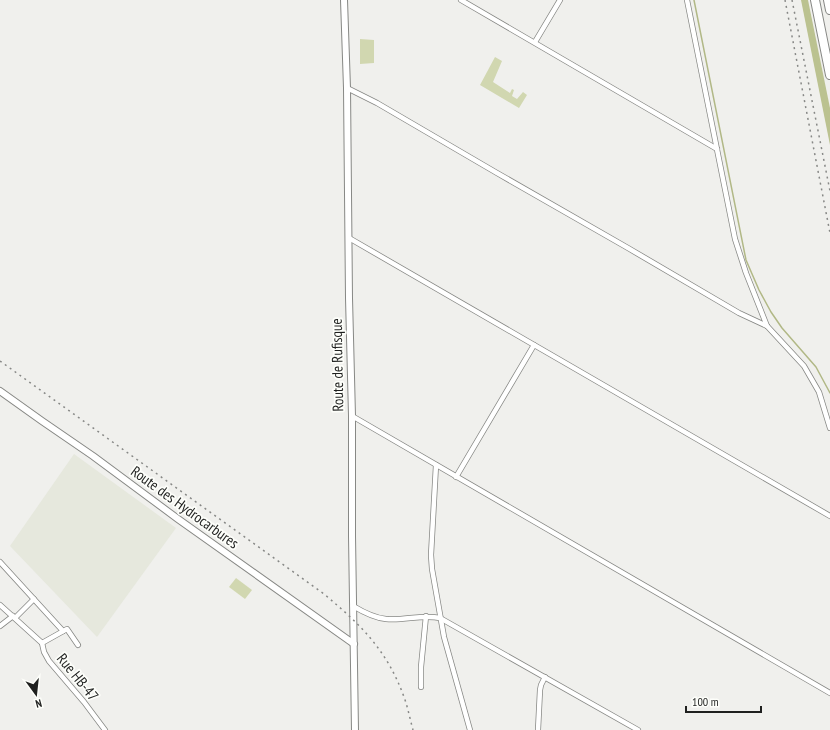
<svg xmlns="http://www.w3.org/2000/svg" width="830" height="730" font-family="'PT Sans Narrow',sans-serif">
	<rect width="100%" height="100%" fill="#f0f0ed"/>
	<!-- built -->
	<path fill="#e6e8dd" d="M 74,454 L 176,528 L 97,637 L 10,546 Z"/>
	<!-- green -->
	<g fill="#d1d7b0">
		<path d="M 360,39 L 374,40 L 374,63 L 360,64 Z"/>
		<path d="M 495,57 L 502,61 L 493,82 L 510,93 L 512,89 L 514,90 L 512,96 L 517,99 L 523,92 L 527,95 L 519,108 L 480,85 Z"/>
		<path d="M 236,578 L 252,590 L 245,599 L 229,587 Z"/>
	</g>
	<!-- forest -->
	<path fill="#bbc290" d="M 801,0 L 808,0 L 830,108 L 830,145 Z"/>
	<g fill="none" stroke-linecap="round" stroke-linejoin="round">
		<!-- stream -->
		<path stroke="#b1b886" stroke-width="1.5" d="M 694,0 L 746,260 L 759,290 L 771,312 L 782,328 L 816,367 L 830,393"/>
		<defs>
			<g id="street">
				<path d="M 461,0 L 717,149"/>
				<path d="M 687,0 L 735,239 L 746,273 L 767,326 L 804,366 L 819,392 L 830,428"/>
				<path d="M 535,42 L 560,0"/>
				<path d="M 347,88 L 377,103 L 497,173 L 628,248 L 739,313 L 767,326"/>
				<path d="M 349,238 L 830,516"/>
				<path d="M 352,416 L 830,693"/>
				<path d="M 436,465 L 431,555 L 432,569 L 444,637 L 470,730"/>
				<path d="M 456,477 L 534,345"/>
				<path d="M 0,562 L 63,631"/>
				<path d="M 0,605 L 42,643 L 44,652 L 49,661 L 84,702 L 105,730"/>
				<path d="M 353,606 C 363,612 374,618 386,619 C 404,621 422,614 440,618 L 638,730"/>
				<path d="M 15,618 L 34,599"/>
				<path d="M 0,626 L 13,616"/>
				<path d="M 42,643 L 67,629 L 78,645"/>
				<path d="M 421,687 L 421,667 L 426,616"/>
				<path d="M 538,730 L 540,690 L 541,685 L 545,677"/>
			</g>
			<g id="secondary">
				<path d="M 344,0 L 347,88 L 349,298 L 352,416 L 352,536 L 355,730"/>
				<path d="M 0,391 L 42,421 L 93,456 L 178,519 L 354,644"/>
			</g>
			<g id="highway">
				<path d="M 815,0 L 830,75"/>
				<path d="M 828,0 L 830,10"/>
			</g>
		</defs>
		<!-- street casing -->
		<use href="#street" stroke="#878885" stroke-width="6"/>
		<!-- secondary casing -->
		<use href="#secondary" stroke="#878885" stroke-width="8"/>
		<!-- highway casing -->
		<use href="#highway" stroke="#878885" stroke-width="10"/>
		<!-- street -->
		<use href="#street" stroke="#fff" stroke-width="4.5"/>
		<!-- secondary -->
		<use href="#secondary" stroke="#fff" stroke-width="6"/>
		<!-- highway -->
		<use href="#highway" stroke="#fff" stroke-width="8"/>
		<!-- rail -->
		<g stroke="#878886" stroke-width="1.5" stroke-dasharray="2 4" stroke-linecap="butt">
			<path d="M 785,0 L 830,233"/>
			<path d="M 792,0 L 830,191"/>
			<path d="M 0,361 L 324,594 C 361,625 387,650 404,697 C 408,708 410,719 413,730"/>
		</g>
	</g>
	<g text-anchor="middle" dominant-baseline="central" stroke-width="3.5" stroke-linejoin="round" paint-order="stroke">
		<!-- street labels -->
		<g font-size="15" fill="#1f201f" stroke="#fdfefa">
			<text transform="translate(337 365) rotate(-91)">Route de Rufisque</text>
			<text transform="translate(185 507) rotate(36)">Route des Hydrocarbures</text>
			<text transform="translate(78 677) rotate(51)">Rue HB-47</text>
		</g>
	</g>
	<!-- north arrow -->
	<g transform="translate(36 694) rotate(165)" stroke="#fdfefa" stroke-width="3" paint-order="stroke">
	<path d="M0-3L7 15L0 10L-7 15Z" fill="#1f201f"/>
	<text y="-6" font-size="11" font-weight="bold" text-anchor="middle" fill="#1f201f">N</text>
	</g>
	<!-- scale -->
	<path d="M686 706v6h75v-6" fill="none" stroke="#1f201f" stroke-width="2"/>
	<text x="692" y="706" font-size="12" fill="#1f201f" stroke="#fdfefa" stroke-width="3" paint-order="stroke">100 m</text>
</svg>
